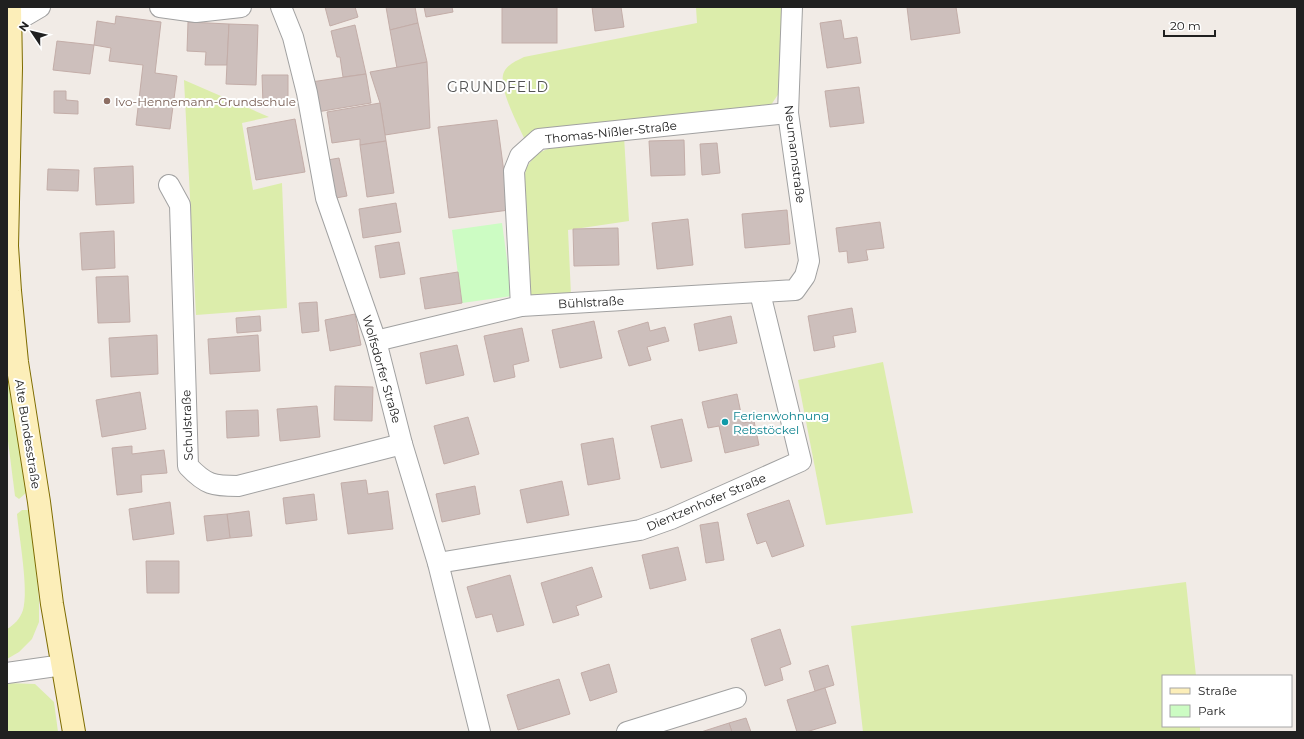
<svg xmlns="http://www.w3.org/2000/svg" width="1304" height="739" font-family="Montserrat,sans-serif">
	<rect width="100%" height="100%" fill="#f1ebe6"/>
	<!-- grass -->
	<g fill="#dcedab">
		<path d="M 696,7 L 782,7 L 779,93 L 771,105 L 525,140 C 519,126 497,87 504,72 C 508,64 516,61 524,57 L 697,23 Z"/>
		<path d="M 184,80 L 269,117 L 242,123 L 253,190 L 282,183 L 287,308 L 196,315 Z"/>
		<path d="M 624,136 L 629,221 L 568,230 L 571,295 L 528,298 L 523,187 L 526,168 L 536,154 L 552,147 Z"/>
		<path d="M 7,342 L 27,492 L 19,499 L 15,496 L 7,433 Z"/>
		<path d="M 883,362 L 913,513 L 826,525 L 798,380 Z"/>
		<path d="M 22,510 L 30,510 L 39,601 L 39,622 L 32,639 L 19,652 L 7,659 L 7,629 C 14,625 20,619 23,610 C 29,590 19,537 17,514 Z"/>
		<path d="M 1186,582 L 1196,676 L 1163,676 L 1163,726 L 1200,726 L 1200,732 L 863,732 L 851,626 Z"/>
		<path d="M 7,683 L 35,684 L 54,702 L 58,732 L 7,732 Z"/>
	</g>
	<!-- park -->
	<path fill="#ccfcc3" d="M 502,223 L 512,296 L 462,303 L 452,230 Z"/>
	<!-- building -->
	<g fill="#cdbfbc" stroke="#c3ada8">
		<path d="M 325,7 L 355,7 L 358,17 L 330,26 Z"/>
		<path d="M 386,7 L 415,7 L 418,23 L 390,30 Z"/>
		<path d="M 424,7 L 452,7 L 453,12 L 426,17 Z"/>
		<rect x="502" y="7" width="55" height="36"/>
		<path d="M 592,7 L 621,7 L 624,27 L 595,31 Z"/>
		<path d="M 907,7 L 956,7 L 960,33 L 911,40 Z"/>
		<path d="M 116,16 L 161,22 L 155,73 L 177,76 L 170,129 L 136,125 L 143,65 L 109,61 L 111,48 L 94,45 L 97,21 L 115,24 Z"/>
		<path d="M 841,20 L 844,39 L 857,37 L 861,63 L 827,68 L 820,23 Z"/>
		<path d="M 188,22 L 229,24 L 227,65 L 205,65 L 206,52 L 187,51 Z"/>
		<path d="M 418,23 L 427,62 L 397,68 L 390,30 Z"/>
		<path d="M 229,24 L 258,25 L 256,85 L 226,84 Z"/>
		<path d="M 355,25 L 366,74 L 343,77 L 340,57 L 337,57 L 331,31 Z"/>
		<path d="M 57,41 L 94,45 L 90,74 L 53,70 Z"/>
		<path d="M 427,62 L 430,128 L 385,135 L 380,103 L 370,72 Z"/>
		<path d="M 366,74 L 371,103 L 317,112 L 311,82 Z"/>
		<path d="M 262,75 L 288,75 L 288,105 L 263,105 Z"/>
		<path d="M 859,87 L 864,123 L 830,127 L 825,91 Z"/>
		<path d="M 54,91 L 66,91 L 66,100 L 78,101 L 78,114 L 54,113 Z"/>
		<path d="M 380,103 L 386,141 L 360,145 L 360,139 L 332,143 L 327,112 Z"/>
		<path d="M 295,119 L 305,172 L 256,180 L 247,128 Z"/>
		<path d="M 497,120 L 509,210 L 449,218 L 438,127 Z"/>
		<path d="M 684,140 L 685,175 L 651,176 L 649,141 Z"/>
		<path d="M 386,141 L 394,193 L 367,197 L 360,145 Z"/>
		<path d="M 717,143 L 720,173 L 702,175 L 700,144 Z"/>
		<path d="M 339,158 L 347,196 L 330,199 L 322,161 Z"/>
		<path d="M 133,166 L 134,203 L 96,205 L 94,168 Z"/>
		<path d="M 48,169 L 79,170 L 78,191 L 47,190 Z"/>
		<path d="M 396,203 L 401,232 L 363,238 L 359,209 Z"/>
		<path d="M 787,210 L 790,244 L 745,248 L 742,214 Z"/>
		<path d="M 688,219 L 693,265 L 657,269 L 652,223 Z"/>
		<path d="M 880,222 L 884,248 L 866,250 L 868,260 L 848,263 L 847,251 L 839,252 L 836,228 Z"/>
		<path d="M 618,228 L 619,265 L 574,266 L 573,229 Z"/>
		<path d="M 114,231 L 115,268 L 82,270 L 80,233 Z"/>
		<path d="M 399,242 L 405,274 L 380,278 L 375,246 Z"/>
		<path d="M 458,272 L 462,303 L 425,309 L 420,278 Z"/>
		<path d="M 128,276 L 130,322 L 98,323 L 96,277 Z"/>
		<path d="M 317,302 L 319,331 L 302,333 L 299,303 Z"/>
		<path d="M 852,308 L 856,332 L 833,336 L 835,347 L 814,351 L 808,316 Z"/>
		<path d="M 355,314 L 361,345 L 330,351 L 325,320 Z"/>
		<path d="M 260,316 L 261,331 L 237,333 L 236,318 Z"/>
		<path d="M 731,316 L 737,343 L 699,351 L 694,324 Z"/>
		<path d="M 594,321 L 602,358 L 560,368 L 552,330 Z"/>
		<path d="M 648,322 L 650,331 L 665,327 L 669,341 L 647,347 L 651,360 L 629,366 L 618,331 Z"/>
		<path d="M 522,328 L 529,361 L 513,365 L 515,377 L 494,382 L 484,336 Z"/>
		<path d="M 157,335 L 158,374 L 111,377 L 109,338 Z"/>
		<path d="M 258,335 L 260,371 L 210,374 L 208,339 Z"/>
		<path d="M 457,345 L 464,375 L 426,384 L 420,353 Z"/>
		<path d="M 335,386 L 373,387 L 372,421 L 334,420 Z"/>
		<path d="M 140,392 L 146,429 L 102,437 L 96,400 Z"/>
		<path d="M 737,394 L 743,423 L 754,421 L 759,445 L 725,453 L 719,426 L 708,428 L 702,402 Z"/>
		<path d="M 317,406 L 320,437 L 280,441 L 277,409 Z"/>
		<path d="M 258,410 L 259,436 L 227,438 L 226,411 Z"/>
		<path d="M 468,417 L 479,454 L 444,464 L 434,426 Z"/>
		<path d="M 682,419 L 692,461 L 661,468 L 651,426 Z"/>
		<path d="M 613,438 L 620,479 L 588,485 L 581,444 Z"/>
		<path d="M 132,446 L 132,454 L 164,450 L 167,473 L 141,475 L 142,492 L 117,495 L 112,448 Z"/>
		<path d="M 366,480 L 368,494 L 388,491 L 393,529 L 348,534 L 341,483 Z"/>
		<path d="M 562,481 L 569,515 L 527,523 L 520,490 Z"/>
		<path d="M 475,486 L 480,514 L 442,522 L 436,494 Z"/>
		<path d="M 314,494 L 317,520 L 286,524 L 283,498 Z"/>
		<path d="M 789,500 L 804,546 L 772,557 L 766,541 L 757,544 L 747,514 Z"/>
		<path d="M 170,502 L 174,534 L 133,540 L 129,509 Z"/>
		<path d="M 249,511 L 252,536 L 230,538 L 227,514 Z"/>
		<path d="M 227,514 L 230,538 L 207,541 L 204,516 Z"/>
		<path d="M 718,522 L 724,560 L 706,563 L 700,525 Z"/>
		<path d="M 678,547 L 686,580 L 650,589 L 642,555 Z"/>
		<path d="M 146,561 L 179,561 L 179,593 L 147,593 Z"/>
		<path d="M 592,567 L 602,597 L 576,606 L 579,615 L 553,623 L 541,583 Z"/>
		<path d="M 510,575 L 524,625 L 497,632 L 492,614 L 476,618 L 467,587 Z"/>
		<path d="M 780,629 L 791,664 L 780,668 L 783,680 L 765,686 L 751,639 Z"/>
		<path d="M 609,664 L 617,692 L 590,701 L 581,673 Z"/>
		<path d="M 828,665 L 834,685 L 815,691 L 809,671 Z"/>
		<path d="M 559,679 L 570,714 L 518,730 L 507,695 Z"/>
		<path d="M 825,688 L 836,723 L 806,732 L 797,732 L 787,700 Z"/>
		<path d="M 746,718 L 751,732 L 732,732 L 729,723 Z"/>
		<path d="M 729,723 L 732,732 L 701,732 Z"/>
	</g>
	<g fill="none" stroke-linecap="round" stroke-linejoin="round">
		<defs>
			<g id="street">
				<path d="M 160,7 L 196,12 L 241,7"/>
				<path d="M 281,7 L 293,37 L 307,93 L 326,198 L 376,341 L 402,444 L 438,563 L 480,732"/>
				<path d="M 11,24 L 40,7"/>
				<path d="M 169,185 L 180,205 L 188,466 C 206,485 213,486 238,486 L 402,444"/>
				<path d="M 521,306 L 514,171 L 520,156 L 539,139 L 788,113"/>
				<path d="M 376,341 L 521,306 L 795,290 L 805,276 L 809,261 L 788,113 L 792,7"/>
				<path d="M 438,563 L 640,530 L 671,519 L 801,461 L 760,293"/>
				<path d="M 7,673 L 63,665"/>
				<path d="M 627,732 L 736,698"/>
			</g>
			<path id="secondary" d="M 10,7 L 11,68 L 7,246 L 10,291 L 17,362 L 39,502 L 52,604 L 74,732"/>
		</defs>
		<!-- street casing -->
		<use href="#street" stroke="#a1a1a1" stroke-width="22"/>
		<!-- secondary casing -->
		<use href="#secondary" stroke="#7e6c00" stroke-width="24"/>
		<!-- street -->
		<use href="#street" stroke="#fff" stroke-width="20"/>
		<!-- secondary -->
		<use href="#secondary" stroke="#fceeb9" stroke-width="22"/>
	</g>
	<!-- markers -->
	<circle fill="#8d6e63" stroke="#fff" stroke-width="1.5" cx="107" cy="101" r="4"/>
	<circle fill="#0f9aa8" stroke="#fff" stroke-width="1.5" cx="725" cy="422" r="4"/>
	<g text-anchor="middle" dominant-baseline="central" stroke-width="4" stroke-linejoin="round" paint-order="stroke">
		<!-- education labels -->
		<g font-size="12" fill="#785e54" stroke="#fff" text-anchor="start">
			<text x="115" y="101">Ivo-Hennemann-Grundschule</text>
		</g>
		<!-- street labels -->
		<g font-size="12" fill="#202020" stroke="#fff">
			<text transform="translate(611 132) rotate(-6)">Thomas-Nißler-Straße</text>
			<text transform="translate(795 154) rotate(83)">Neumannstraße</text>
			<text transform="translate(591 302) rotate(-3)">Bühlstraße</text>
			<text transform="translate(382 369) rotate(74)">Wolfsdorfer Straße</text>
			<text transform="translate(187 425) rotate(-92)">Schulstraße</text>
			<text transform="translate(28 434) rotate(81)">Alte Bundesstraße</text>
			<text transform="translate(706 502) rotate(-23)">Dientzenhofer Straße</text>
		</g>
		<!-- culture labels -->
		<g font-size="12" fill="#0d838f" stroke="#fff" text-anchor="start">
			<text x="733" y="415">Ferienwohnung<tspan x="733" dy="14">Rebstöckel</tspan></text>
		</g>
		<!-- quarter labels -->
		<g font-size="14" letter-spacing="1" fill="#535353" stroke="#fff">
			<text x="498" y="87">GRUNDFELD</text>
		</g>
	</g>
	<!-- border -->
	<rect width="1304" height="739" fill="none" stroke="#202020" stroke-width="16"/>
	<!-- legend -->
	<rect x="1162" y="675" width="130" height="52" fill="#ffffff" stroke="#a6a6a6"/>
	<rect x="1170" y="688" width="20" height="6" fill="#fceeb9" stroke="#a6a6a6"/>
	<text x="1198" y="695" font-size="12" fill="#202020">Straße</text>
	<rect x="1170" y="705" width="20" height="12" fill="#ccfcc3" stroke="#a6a6a6"/>
	<text x="1198" y="715" font-size="12" fill="#202020">Park</text>
	<!-- north arrow -->
	<g transform="translate(32 32) rotate(305)" stroke="#ffffff" stroke-width="3" paint-order="stroke">
	<path d="M0-3L7 15L0 10L-7 15Z" fill="#202020"/>
	<text y="-6" font-size="11" font-weight="bold" text-anchor="middle" fill="#202020">N</text>
	</g>
	<!-- scale -->
	<path d="M1164 30v6h51v-6" fill="none" stroke="#202020" stroke-width="2"/>
	<text x="1170" y="30" font-size="12" fill="#202020" stroke="#ffffff" stroke-width="3" paint-order="stroke">20 m</text>
</svg>
